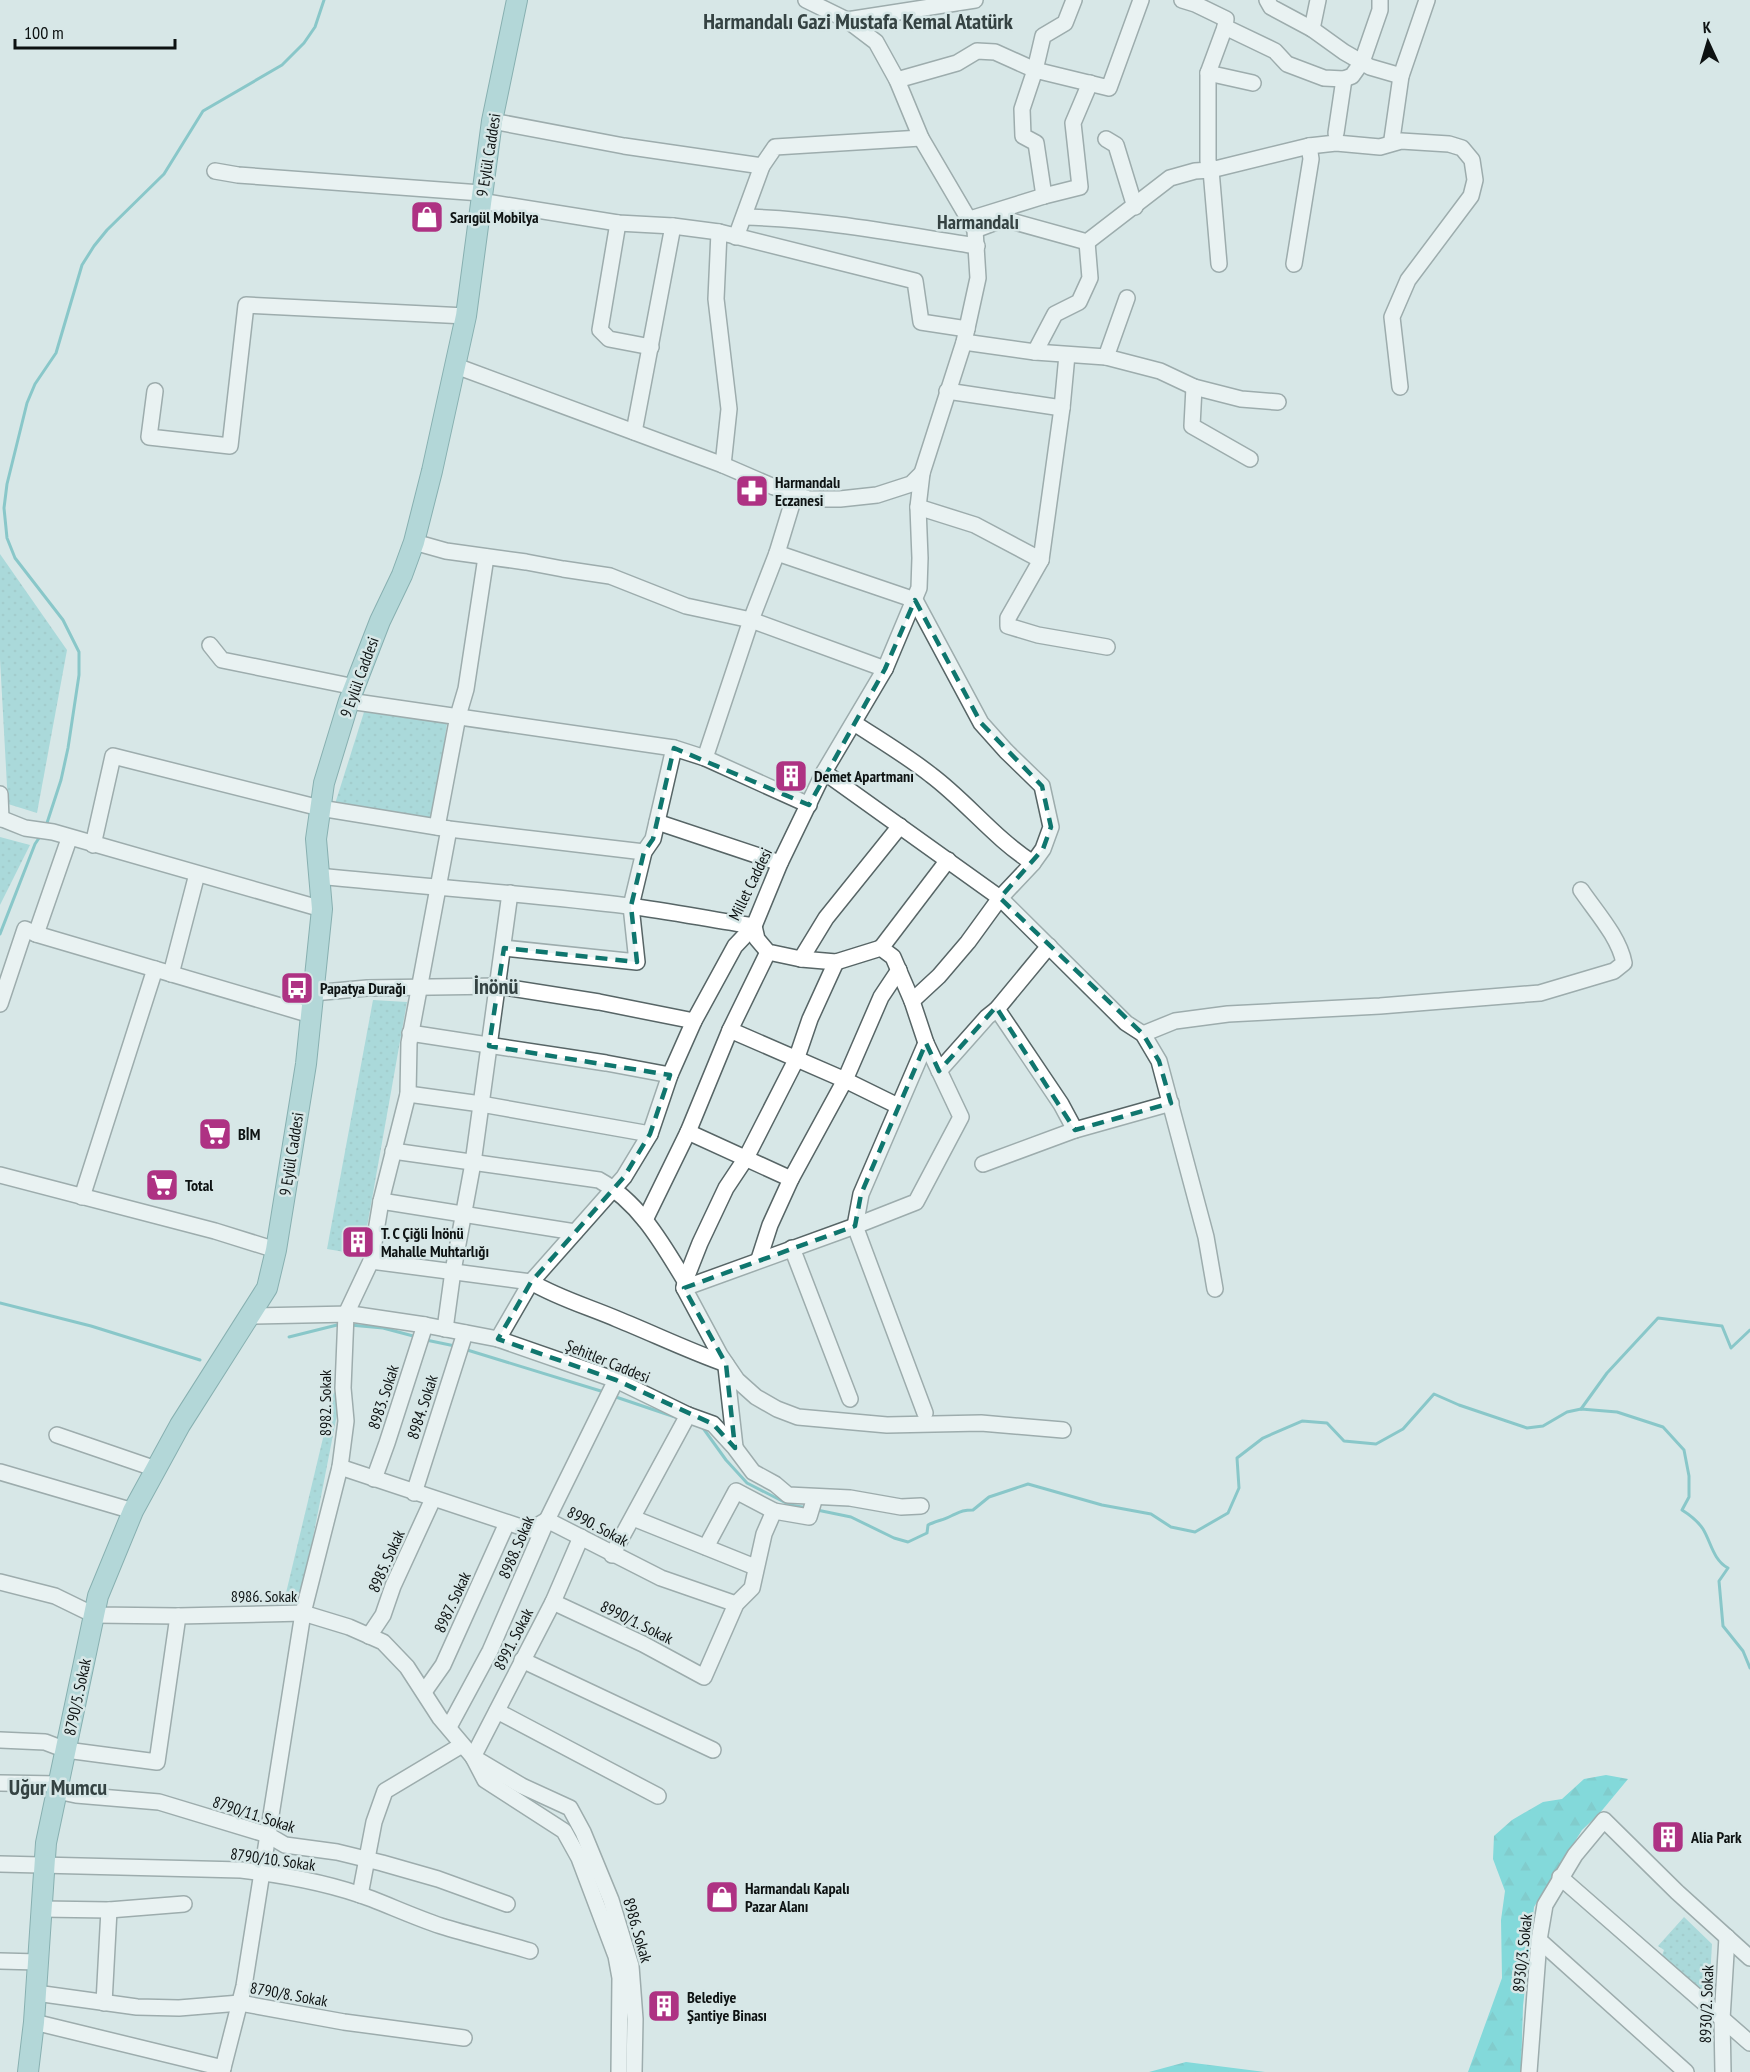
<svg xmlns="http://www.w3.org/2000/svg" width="1750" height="2072" font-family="'PT Sans Narrow',sans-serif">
	<defs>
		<pattern id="green-dots" width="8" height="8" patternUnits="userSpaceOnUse" patternTransform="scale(1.5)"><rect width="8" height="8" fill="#74c8ca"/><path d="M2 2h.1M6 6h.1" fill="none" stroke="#63abac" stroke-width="1.8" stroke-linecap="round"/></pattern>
		<pattern id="forest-firs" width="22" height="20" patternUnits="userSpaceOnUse" patternTransform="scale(1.5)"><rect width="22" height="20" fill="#1dc7ca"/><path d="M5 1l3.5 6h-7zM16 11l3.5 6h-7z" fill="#19aaac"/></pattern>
	</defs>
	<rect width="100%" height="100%" fill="#d7e7e7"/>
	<!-- green -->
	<g fill="url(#green-dots)">
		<path d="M 0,554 L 67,650 L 37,813 L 8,804 L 0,659 Z"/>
		<path d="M 364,712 L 447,723 L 434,818 L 335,804 Z"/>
		<path d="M 0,837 L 30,845 L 0,905 Z"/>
		<path d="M 373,1000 L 407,1002 L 362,1255 L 327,1249 Z"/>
		<path d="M 334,1392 L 340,1399 L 302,1594 L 286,1593 Z"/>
		<path d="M 1684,1917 L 1712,1944 L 1709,1996 L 1661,1958 L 1664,1950 L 1658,1946 Z"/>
	</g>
	<!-- forest -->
	<g fill="url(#forest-firs)">
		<path d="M 1606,1775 L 1628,1779 L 1599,1814 L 1582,1830 L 1534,1907 L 1523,2006 L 1521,2072 L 1468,2072 L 1502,1978 L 1501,1920 L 1505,1891 L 1493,1859 L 1494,1836 L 1512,1820 L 1543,1802 L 1562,1799 L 1584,1779 Z"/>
		<path d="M 1186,2062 L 1265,2072 L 1149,2072 Z"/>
	</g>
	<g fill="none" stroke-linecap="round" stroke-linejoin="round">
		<!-- stream -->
		<g stroke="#2ca1a4" stroke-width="3">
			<path d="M 46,826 L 61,780 L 68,748 L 79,675 L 79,652 L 63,620 L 15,558 L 7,538 L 4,508 L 7,484 L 27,403 L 35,384 L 56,353 L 82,265 L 94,246 L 107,230 L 164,174 L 203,111 L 282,65 L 304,43 L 315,27 L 324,0"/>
			<path d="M 0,934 L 35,844 L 41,835"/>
			<path d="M 0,1303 L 91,1326 L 200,1360"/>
			<path d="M 350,1325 L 383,1328 L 417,1337"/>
			<path d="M 289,1337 L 341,1324"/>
			<path d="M 426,1340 L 455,1346"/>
			<path d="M 464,1349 L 604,1392"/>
			<path d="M 613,1396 L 675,1417"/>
			<path d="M 1581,1409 L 1607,1373 L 1658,1318 L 1722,1326 L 1731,1348 L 1750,1330"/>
			<path d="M 703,1428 L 726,1460 L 747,1483 L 790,1505 L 808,1508"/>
			<path d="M 817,1510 L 851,1517 L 894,1538 L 908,1542 L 927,1533 L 928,1525 C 935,1521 944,1520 951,1516 C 960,1512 962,1510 973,1510 L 989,1497 L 1028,1484 L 1102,1505 L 1151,1514 L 1171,1527 L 1195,1532 L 1228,1513 L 1239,1488 L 1237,1458 L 1263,1438 L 1302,1421 L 1327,1423 L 1344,1441 L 1376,1444 L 1403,1429 L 1434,1394 L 1459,1405 L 1527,1428 L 1543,1426 L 1567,1412 L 1581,1409 L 1617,1412 L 1663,1427 L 1684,1450 L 1689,1476 L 1689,1497 L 1682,1510 C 1690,1515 1697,1520 1703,1529 C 1711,1542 1713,1560 1728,1568 L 1719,1581 L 1723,1626 L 1743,1651 L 1750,1668"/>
		</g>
		<defs>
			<g id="minor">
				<path d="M 1182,0 L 1195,4 L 1226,19 L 1225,27 L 1275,51 L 1287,64 L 1324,78 L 1344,79 L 1352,76 L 1362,62 L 1380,10 L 1380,0"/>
				<path d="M 1267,0 L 1271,7 L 1312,29 L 1344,52 L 1370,67 L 1401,76"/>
				<path d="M 847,20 L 975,0"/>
				<path d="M 1312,29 L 1318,0"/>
				<path d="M 1208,73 L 1253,83"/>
				<path d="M 897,80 L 957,63 L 977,51 L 995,52 L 1035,70 L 1109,88 L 1141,0"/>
				<path d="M 492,121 L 624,146 L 762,166"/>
				<path d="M 1336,133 L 1344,79"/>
				<path d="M 1106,139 L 1116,145 L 1135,207"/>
				<path d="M 1392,139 L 1401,76 L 1427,0"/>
				<path d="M 215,171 L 238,175 L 481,193"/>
				<path d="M 1044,196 L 1036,143 L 1023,136 L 1022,109 L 1035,70 L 1043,36 L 1065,23 L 1074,0"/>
				<path d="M 480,201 L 618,223 L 673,226 L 719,232 L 915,281 L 921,322 L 967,329"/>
				<path d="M 744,217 C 822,219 899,234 977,246"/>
				<path d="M 970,219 L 1044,196 L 1080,187 L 1073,123 L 1090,83"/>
				<path d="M 618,223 L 600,330 L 609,339 L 651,347"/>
				<path d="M 975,230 L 1004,219 L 1087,242 L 1170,178 L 1195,171 L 1211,170 L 1309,146 L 1336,143 L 1380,147 L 1401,141 L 1449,144 L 1462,148 L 1472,160 L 1475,180 L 1471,196 L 1408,280 L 1392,317 L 1400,387"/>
				<path d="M 719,232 L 716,299 L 729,409 L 723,465"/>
				<path d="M 736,237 L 762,166 L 775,147 L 921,138"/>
				<path d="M 1219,264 L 1211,170 L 1208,161 L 1208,73 L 1225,27"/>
				<path d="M 1294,264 L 1311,159 L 1309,146"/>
				<path d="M 1127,298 L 1106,357 L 1160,371 L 1194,387 L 1241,399 L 1278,402"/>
				<path d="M 964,342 L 1035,352 L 1106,357"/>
				<path d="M 1035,352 L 1055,314 L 1079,302 L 1090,278 L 1087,242"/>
				<path d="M 1067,355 L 1062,408 L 1041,560 L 1008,618 L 1008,626 L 1038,635 L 1107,647"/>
				<path d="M 456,366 L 723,465 L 774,487 L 809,499 L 840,499 L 877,495 L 911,484 L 922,473 L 964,342 L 978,278 L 975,230 L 921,138 L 897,80 L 876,42 L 847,20 L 806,0"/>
				<path d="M 1194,387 L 1192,426 L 1250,459"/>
				<path d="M 155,391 L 149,437 L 230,446 L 246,305 L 466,316"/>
				<path d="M 947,391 L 1062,408"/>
				<path d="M 634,432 L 673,226"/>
				<path d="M 918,507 L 975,525 L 1041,560"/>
				<path d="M 414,542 L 446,551 L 526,562 L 563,569 L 610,576 L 686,606 L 751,620 L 885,669"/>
				<path d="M 777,553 L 915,600 L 981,723 L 1006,751 L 1042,786 L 1051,827 L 1043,849 L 1033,863 L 1000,898 L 968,942 L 939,976 L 912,1001"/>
				<path d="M 210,645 L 222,660 L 355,687"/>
				<path d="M 349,701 L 674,748 L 705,758 L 809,805"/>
				<path d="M 854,723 C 880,740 907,756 931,775 C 967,802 995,839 1033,863"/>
				<path d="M 705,758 L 751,620 L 777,553 L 795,494"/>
				<path d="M 824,772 L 1000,898 L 1126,1023 L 1143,1034 L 1159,1061 L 1206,1237 L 1215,1289"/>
				<path d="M 0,794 L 1,819"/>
				<path d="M 0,818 L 25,828 L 53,832 L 322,909"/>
				<path d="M 657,822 L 780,863"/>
				<path d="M 437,827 L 458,716 L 466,689 L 486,557"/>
				<path d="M 69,839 L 36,934 L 311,1015"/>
				<path d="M 93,845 L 113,756 L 320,808 L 449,829 L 644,852"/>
				<path d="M 319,876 C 422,887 525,893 628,906 C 670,911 712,920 754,926 L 757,939 L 768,952 L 801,959 L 836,962 L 881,948 L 893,957 L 912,1001 L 926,1043 L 961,1117 L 916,1202 L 855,1226 L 684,1288 L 720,1355 L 737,1380 L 756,1397 L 777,1409 L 798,1417 L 887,1425 L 981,1423 L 1063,1430"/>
				<path d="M 504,948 L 637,962 L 631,906 L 644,852 L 653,839 L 674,748"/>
				<path d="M 881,948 L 948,860"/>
				<path d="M 801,959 L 826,918 L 900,826"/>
				<path d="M 171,974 L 197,874"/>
				<path d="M 313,993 L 367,988 L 498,986 L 599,1002 L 694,1021"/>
				<path d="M 0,1004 L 25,929 L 36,934"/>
				<path d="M 997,1009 L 1061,1104 L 1075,1130"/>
				<path d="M 730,1030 L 845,1080 L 898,1106"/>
				<path d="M 410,1033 L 606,1063 L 670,1075"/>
				<path d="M 1143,1034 L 1175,1021 L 1228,1014 L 1380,1006 L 1540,993 L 1614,971 L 1624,963 C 1619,937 1596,912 1581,890"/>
				<path d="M 939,1071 L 987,1017 L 997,1009 L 1049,946"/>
				<path d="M 408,1094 L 481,1104 L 650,1134"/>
				<path d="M 688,1132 L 791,1179"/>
				<path d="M 393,1151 L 599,1180 C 639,1202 662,1243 685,1281 L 684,1288"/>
				<path d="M 983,1164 L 1075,1130 L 1171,1103"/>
				<path d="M 0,1175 L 215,1231 L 276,1250"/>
				<path d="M 82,1197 L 155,969"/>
				<path d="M 381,1201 L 575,1232"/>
				<path d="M 645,1220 L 688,1132 L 730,1030 L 768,952"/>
				<path d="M 792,1248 L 850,1399"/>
				<path d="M 759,1259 L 770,1225 L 791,1179 L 845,1080 L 881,997 L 899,970"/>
				<path d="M 371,1261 L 531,1282 C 558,1298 589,1307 617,1319 C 654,1334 689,1351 726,1364"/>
				<path d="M 685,1281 L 700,1243 L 726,1188 L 746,1158 L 796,1060 L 810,1019 L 836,962"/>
				<path d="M 251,1316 L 351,1314 L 425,1325 L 498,1339 L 616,1380 L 688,1415 L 713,1424 L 735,1448 L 753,1472 L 775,1484 L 788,1495 L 850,1498 L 901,1507 L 921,1506"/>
				<path d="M 445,1329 L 453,1271 L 473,1163 L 510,893"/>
				<path d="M 498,1339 L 531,1282 L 624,1177 L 650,1134 L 670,1075 L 694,1021 L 735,946 L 754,926 L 780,863 L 824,772 L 885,669 L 919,588 L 920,558 L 918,507 L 922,473"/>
				<path d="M 726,1367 L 735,1447"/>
				<path d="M 925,1413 L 855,1226 L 861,1194 L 926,1043"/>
				<path d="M 57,1435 L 156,1469"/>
				<path d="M 340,1467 L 530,1530 L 547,1520 L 661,1578 L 736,1604"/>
				<path d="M 0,1472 L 133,1511"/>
				<path d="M 374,1479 L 387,1443 L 425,1325"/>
				<path d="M 414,1493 L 465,1333"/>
				<path d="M 633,1518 L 755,1567"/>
				<path d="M 706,1547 L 736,1491 L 774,1511 L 809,1517 L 815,1497"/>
				<path d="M 612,1555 L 688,1415"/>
				<path d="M 0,1582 L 55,1596 L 94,1615 L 178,1616 L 303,1613 L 349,1627 L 383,1642 L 407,1667 L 440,1718 L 473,1757 L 522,1786 L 570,1808 L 583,1832 L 611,1900 L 631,1966 L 635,2019 L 634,2072"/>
				<path d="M 553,1602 L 643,1644 L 704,1677 L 736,1604 L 752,1588 L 764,1534 L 774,1511"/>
				<path d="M 369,1636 L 383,1615 L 393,1586 L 433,1499"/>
				<path d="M 522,1660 L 713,1750"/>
				<path d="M 424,1692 L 443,1665 L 507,1523"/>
				<path d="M 497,1711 L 658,1796"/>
				<path d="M 449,1727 L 490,1651 L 547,1520 L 616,1380"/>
				<path d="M 0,1740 L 45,1742 L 66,1750 L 157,1762 L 178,1616"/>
				<path d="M 473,1757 L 485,1780 L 564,1831 L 579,1858 L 616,1956 L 620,1978 L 619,2072"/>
				<path d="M 473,1757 L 553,1602 L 581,1537"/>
				<path d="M 0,1783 L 58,1784"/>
				<path d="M 57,1791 L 76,1795 L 159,1802 L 268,1835 L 285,1845 L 337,1852 L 382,1863 L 438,1879 L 507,1904"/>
				<path d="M 0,1864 L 241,1870 C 285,1875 330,1883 372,1899 C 395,1908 417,1918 441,1926 C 470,1935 500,1942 530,1951"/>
				<path d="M 1560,1877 L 1750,2043"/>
				<path d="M 360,1895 L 374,1822 L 385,1791 L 462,1745"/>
				<path d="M 42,1909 L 109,1910 L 184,1904"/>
				<path d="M 1539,1940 L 1686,2072"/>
				<path d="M 0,1961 L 38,1962"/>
				<path d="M 36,1993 L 137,2007 L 179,2008 L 240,2003 L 344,2022 L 464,2038"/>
				<path d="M 104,2003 L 109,1910"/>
				<path d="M 34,2022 L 223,2068"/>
				<path d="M 222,2072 L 244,1986 L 303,1613 L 340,1467 L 346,1421 L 343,1388 L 346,1314 L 371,1261 L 381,1201 L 408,1094 L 409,1043 L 449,829"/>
				<path d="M 1529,2072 L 1539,1940 L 1545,1905 L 1575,1855 L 1604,1820 L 1677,1892 L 1750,1958"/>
				<path d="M 1723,2072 L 1722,2019 L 1727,1937"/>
			</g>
			<path id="major" d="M 28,2072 L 34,2022 L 46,1843 L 98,1596 L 133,1511 L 180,1425 L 267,1288 L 276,1250 L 306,1064 L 322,909 L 316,839 L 324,783 L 349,701 L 380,621 L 402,575 L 414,542 L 432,471 L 466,316 L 492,121 L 517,0"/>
		</defs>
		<!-- minor casing -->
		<use href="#minor" stroke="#576566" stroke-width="18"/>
		<!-- major casing -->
		<use href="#major" stroke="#286c6e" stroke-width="22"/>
		<!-- minor -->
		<use href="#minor" stroke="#fff" stroke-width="15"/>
		<!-- major -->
		<use href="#major" stroke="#87c4c5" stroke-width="20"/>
	</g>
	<!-- marked area -->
	<path d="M0 0H1750V2072H0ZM 915,600 L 981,723 L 1042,786 L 1051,827 L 1043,849 L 1000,898 L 1143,1034 L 1159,1061 L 1171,1103 L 1075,1130 L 996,1007 L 939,1071 L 926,1043 L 861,1194 L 855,1226 L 684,1288 L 726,1364 L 735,1448 L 713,1424 L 616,1380 L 498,1339 L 531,1282 L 624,1177 L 650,1134 L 670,1075 L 489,1046 L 504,948 L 637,962 L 631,906 L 644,852 L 653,839 L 674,748 L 809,805 L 885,669 Z" fill="#d7e7e7" fill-opacity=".55" fill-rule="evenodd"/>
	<path fill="none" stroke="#0f766e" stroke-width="4.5" stroke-dasharray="12 8" stroke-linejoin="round" d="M 915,600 L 981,723 L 1042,786 L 1051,827 L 1043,849 L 1000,898 L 1143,1034 L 1159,1061 L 1171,1103 L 1075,1130 L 996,1007 L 939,1071 L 926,1043 L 861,1194 L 855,1226 L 684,1288 L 726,1364 L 735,1448 L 713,1424 L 616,1380 L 498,1339 L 531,1282 L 624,1177 L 650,1134 L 670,1075 L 489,1046 L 504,948 L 637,962 L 631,906 L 644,852 L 653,839 L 674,748 L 809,805 L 885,669 Z"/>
	<!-- icons -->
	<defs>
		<symbol id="shop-square" viewBox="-11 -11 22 22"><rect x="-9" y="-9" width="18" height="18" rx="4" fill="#ae3283" stroke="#d7e7e7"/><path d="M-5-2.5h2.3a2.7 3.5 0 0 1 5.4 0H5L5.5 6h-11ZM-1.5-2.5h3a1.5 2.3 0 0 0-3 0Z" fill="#fff"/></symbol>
		<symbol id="pharmacy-square" viewBox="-11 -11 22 22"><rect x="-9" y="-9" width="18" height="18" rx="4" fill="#ae3283" stroke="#d7e7e7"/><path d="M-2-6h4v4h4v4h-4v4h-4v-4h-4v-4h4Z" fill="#fff"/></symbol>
		<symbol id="building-square" viewBox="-11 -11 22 22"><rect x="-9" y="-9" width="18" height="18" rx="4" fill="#ae3283" stroke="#d7e7e7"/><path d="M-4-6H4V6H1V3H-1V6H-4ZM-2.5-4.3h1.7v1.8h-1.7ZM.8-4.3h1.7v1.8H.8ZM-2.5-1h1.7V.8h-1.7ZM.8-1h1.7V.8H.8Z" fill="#fff"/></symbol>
		<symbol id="bus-square" viewBox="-11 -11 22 22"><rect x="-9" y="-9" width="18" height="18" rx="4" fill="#ae3283" stroke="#d7e7e7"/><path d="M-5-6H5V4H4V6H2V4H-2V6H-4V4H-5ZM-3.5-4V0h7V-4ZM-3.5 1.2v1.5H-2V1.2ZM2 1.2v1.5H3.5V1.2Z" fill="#fff"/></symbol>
		<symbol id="supermarket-square" viewBox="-11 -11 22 22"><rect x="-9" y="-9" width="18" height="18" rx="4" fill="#ae3283" stroke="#d7e7e7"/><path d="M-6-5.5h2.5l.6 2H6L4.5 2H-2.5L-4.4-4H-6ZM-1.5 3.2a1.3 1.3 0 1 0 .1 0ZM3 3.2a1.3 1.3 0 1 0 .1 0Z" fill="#fff"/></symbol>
	</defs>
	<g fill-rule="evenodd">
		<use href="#shop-square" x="408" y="198" width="38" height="38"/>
		<use href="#pharmacy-square" x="733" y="472" width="38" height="38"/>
		<use href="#building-square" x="772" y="757" width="38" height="38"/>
		<use href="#bus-square" x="278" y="969" width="38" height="38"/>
		<use href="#supermarket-square" x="196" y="1115" width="38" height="38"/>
		<use href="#supermarket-square" x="143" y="1166" width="38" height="38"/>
		<use href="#building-square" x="339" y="1223" width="38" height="38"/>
		<use href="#building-square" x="1649" y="1818" width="38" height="38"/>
		<use href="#shop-square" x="703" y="1878" width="38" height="38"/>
		<use href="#building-square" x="645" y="1987" width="38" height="38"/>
	</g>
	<g text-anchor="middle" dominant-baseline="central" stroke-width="5" stroke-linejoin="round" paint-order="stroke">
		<!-- street labels -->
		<g font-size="16" fill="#0d1212" stroke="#d7e7e7">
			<text transform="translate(488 155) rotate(-81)">9 Eylül Caddesi</text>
			<text transform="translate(359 677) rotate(-70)">9 Eylül Caddesi</text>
			<text transform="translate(750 884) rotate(-64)">Millet Caddesi</text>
			<text transform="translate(291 1154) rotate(-81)">9 Eylül Caddesi</text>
			<text transform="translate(608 1361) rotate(22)">Şehitler Caddesi</text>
			<text transform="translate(383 1397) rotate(-72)">8983. Sokak</text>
			<text transform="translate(325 1403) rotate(-90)">8982. Sokak</text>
			<text transform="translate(422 1407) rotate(-72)">8984. Sokak</text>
			<text transform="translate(598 1526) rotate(28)">8990. Sokak</text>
			<text transform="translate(516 1547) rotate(-67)">8988. Sokak</text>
			<text transform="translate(386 1561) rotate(-66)">8985. Sokak</text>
			<text x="264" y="1596">8986. Sokak</text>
			<text transform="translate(452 1602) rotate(-65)">8987. Sokak</text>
			<text transform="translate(637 1622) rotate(26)">8990/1. Sokak</text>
			<text transform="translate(513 1639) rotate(-63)">8991. Sokak</text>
			<text transform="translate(77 1697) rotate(-78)">8790/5. Sokak</text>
			<text transform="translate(254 1814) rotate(18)">8790/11. Sokak</text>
			<text transform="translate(273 1859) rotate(8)">8790/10. Sokak</text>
			<text transform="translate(638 1930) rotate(74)">8986. Sokak</text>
			<text transform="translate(1522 1953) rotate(-84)">8930/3. Sokak</text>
			<text transform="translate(289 1994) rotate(10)">8790/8. Sokak</text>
			<text transform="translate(1706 2004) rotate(-88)">8930/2. Sokak</text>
		</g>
		<!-- poi labels -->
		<g font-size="16" font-weight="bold" fill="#0d1212" stroke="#d7e7e7" text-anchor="start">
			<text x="450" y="217">Sarıgül Mobilya</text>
			<text x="775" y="482">Harmandalı<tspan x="775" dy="18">Eczanesi</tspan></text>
			<text x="814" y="776">Demet Apartmanı</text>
			<text x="320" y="988">Papatya Durağı</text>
			<text x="238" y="1134">BİM</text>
			<text x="185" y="1185">Total</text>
			<text x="381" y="1233">T. C Çiğli İnönü<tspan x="381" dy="18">Mahalle Muhtarlığı</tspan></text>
			<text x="1691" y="1837">Alia Park</text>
			<text x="745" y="1888">Harmandalı Kapalı<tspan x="745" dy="18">Pazar Alanı</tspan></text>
			<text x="687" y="1997">Belediye<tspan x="687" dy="18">Şantiye Binası</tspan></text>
		</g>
		<!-- quarter labels -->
		<g font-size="20" font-weight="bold" fill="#344242" stroke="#d7e7e7">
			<text x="978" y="222">Harmandalı</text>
		</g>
		<!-- district labels -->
		<g font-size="22" font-weight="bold" fill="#344242" stroke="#d7e7e7">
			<text x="858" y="21">Harmandalı Gazi Mustafa Kemal Atatürk</text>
			<text x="496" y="986">İnönü</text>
			<text x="58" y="1787">Uğur Mumcu</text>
		</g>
	</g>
	<!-- north arrow -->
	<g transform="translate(1708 42) rotate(356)" stroke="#d7e7e7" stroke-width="4.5" paint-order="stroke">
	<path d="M0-4.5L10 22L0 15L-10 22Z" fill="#0d1212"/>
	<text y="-9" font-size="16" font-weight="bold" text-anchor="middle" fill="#0d1212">K</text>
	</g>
	<!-- scale -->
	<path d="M15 39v9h160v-9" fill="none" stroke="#0d1212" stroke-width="3"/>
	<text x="24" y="39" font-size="18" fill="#0d1212" stroke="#d7e7e7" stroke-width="4.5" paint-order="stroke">100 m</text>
</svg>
